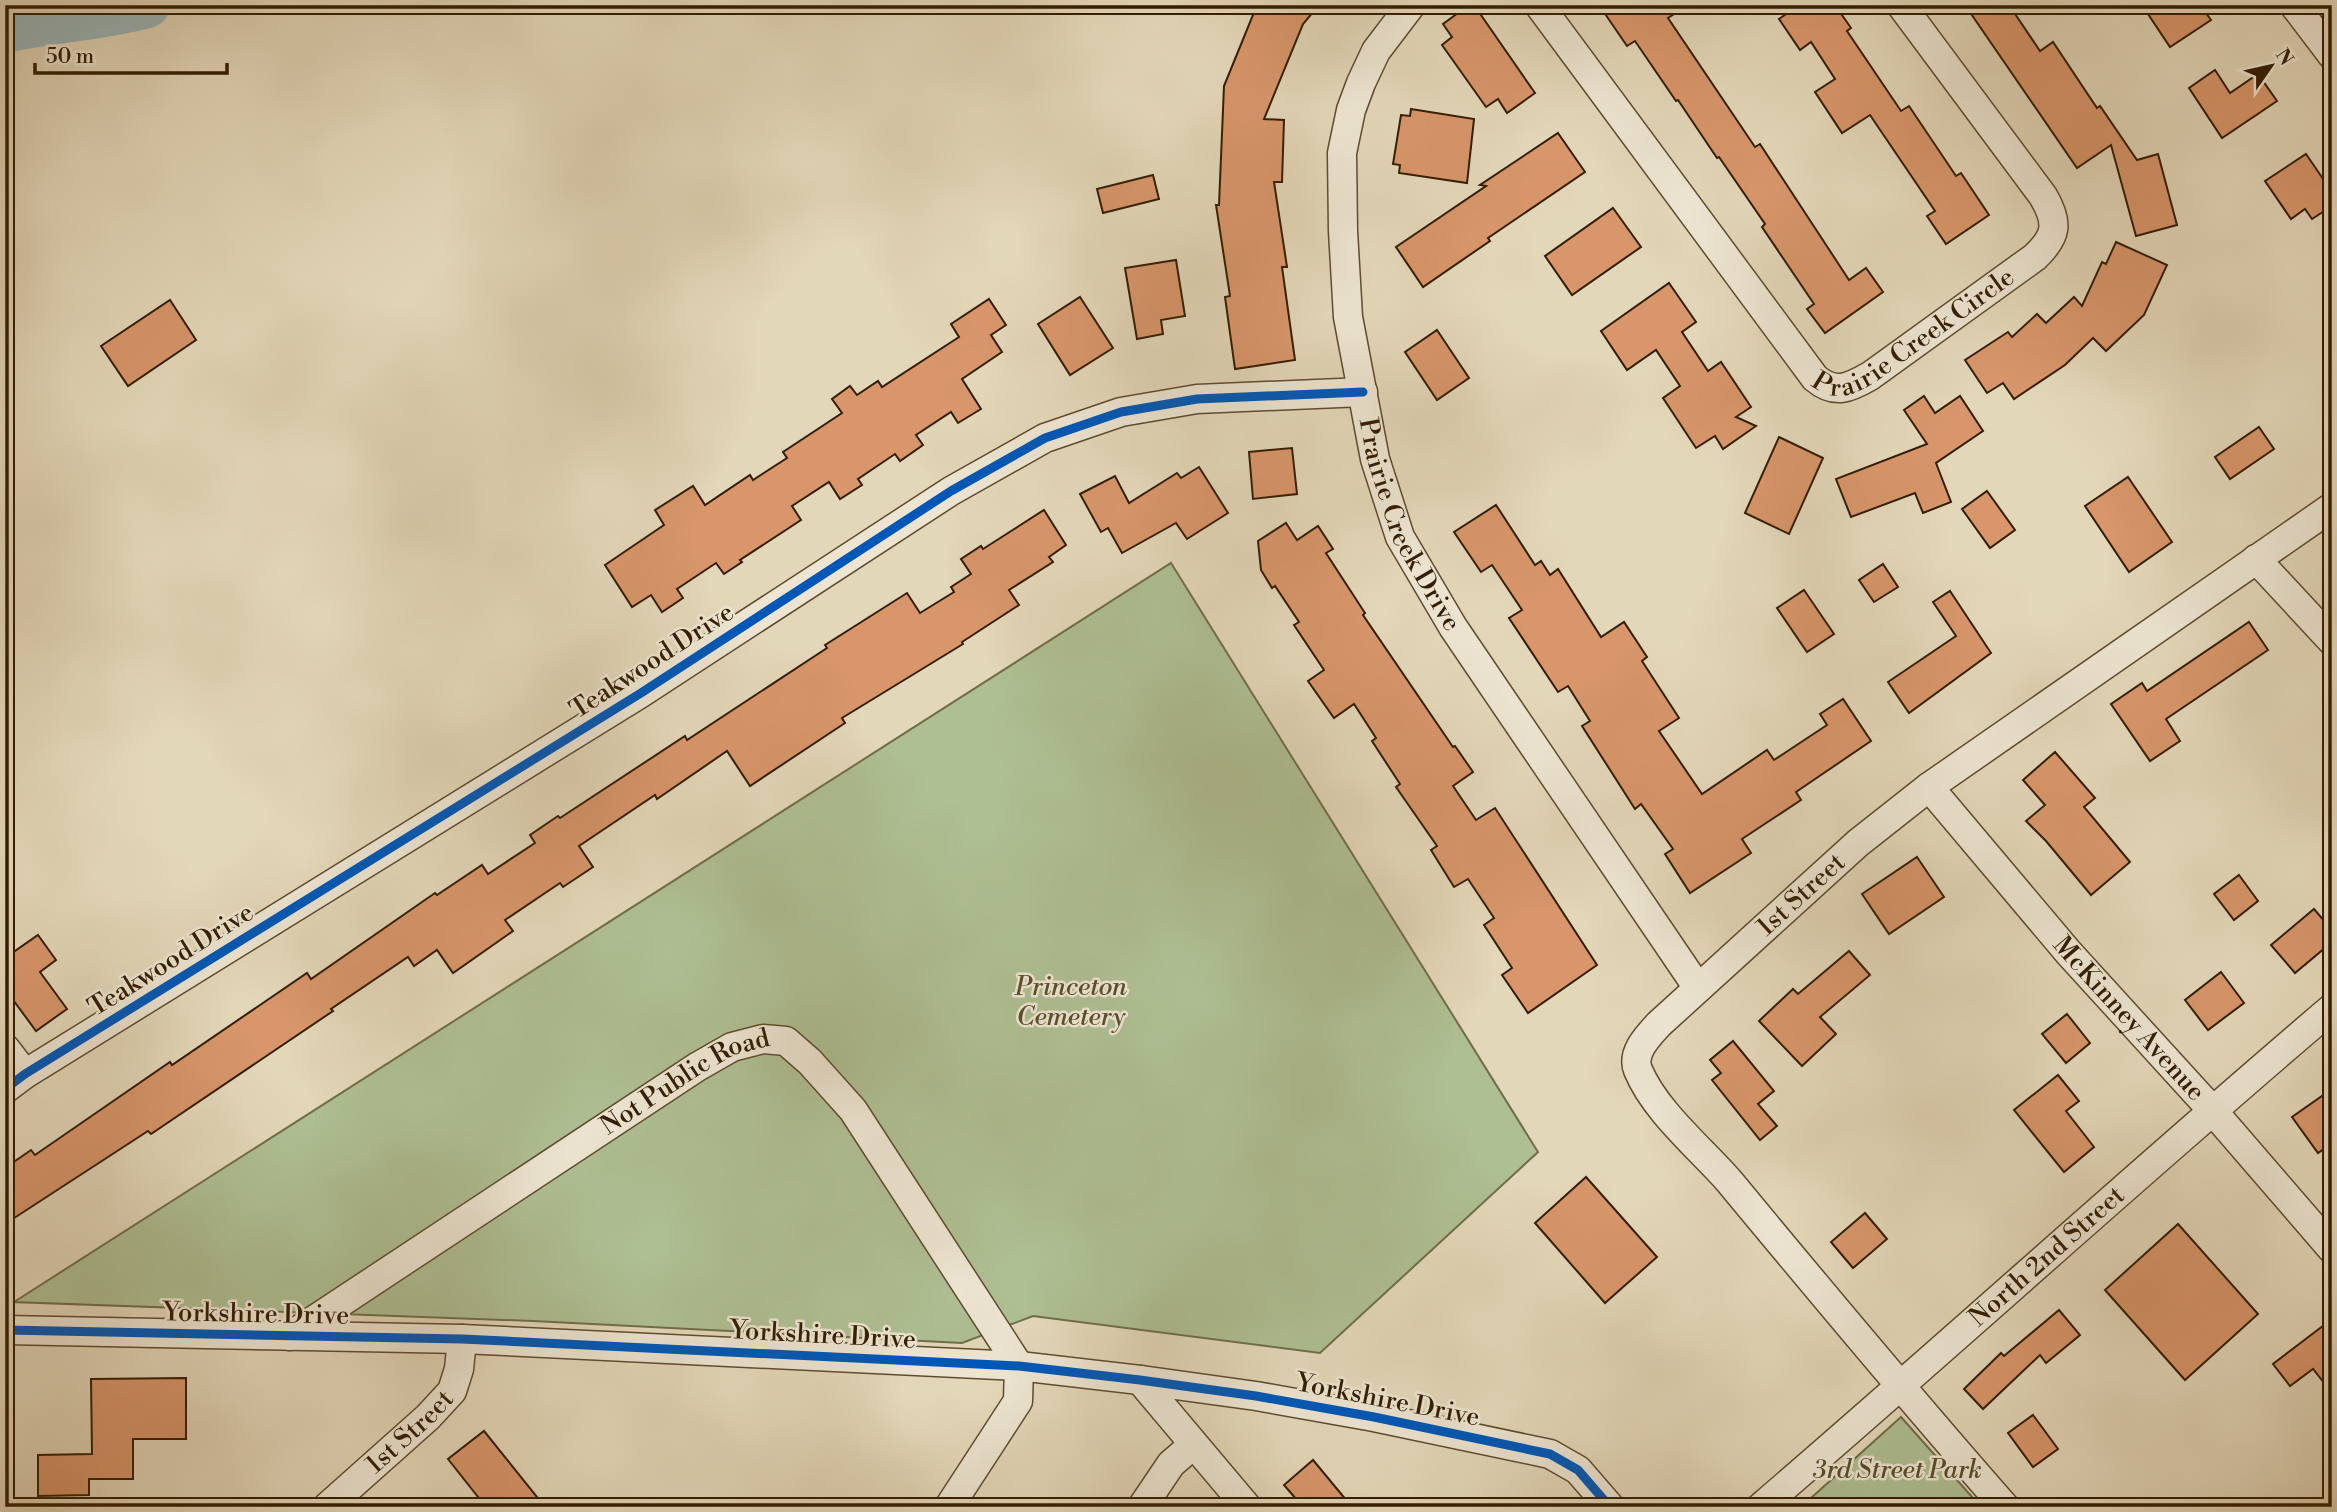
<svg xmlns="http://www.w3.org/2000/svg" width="2337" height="1512" font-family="'Libre Bodoni',serif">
	<rect width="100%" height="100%" fill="#e3d7b9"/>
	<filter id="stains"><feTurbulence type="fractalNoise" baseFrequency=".00286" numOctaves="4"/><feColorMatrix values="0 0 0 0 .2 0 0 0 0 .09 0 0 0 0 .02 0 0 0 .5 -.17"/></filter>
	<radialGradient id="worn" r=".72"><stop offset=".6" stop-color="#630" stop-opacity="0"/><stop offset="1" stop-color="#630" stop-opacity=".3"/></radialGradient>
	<!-- green -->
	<g fill="#aebf93" stroke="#706e4a" stroke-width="2">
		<path d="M 1171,563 L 1538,1152 L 1320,1353 L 1033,1316 L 962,1343 L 533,1321 L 14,1302 Z"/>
		<path d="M 1901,1417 L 1981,1507 L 1801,1507 Z"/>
	</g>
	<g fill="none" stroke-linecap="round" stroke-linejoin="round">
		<!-- river -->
		<path stroke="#9ab7ba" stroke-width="46" d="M 5,30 C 52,19 101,18 147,5"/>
	</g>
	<!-- building -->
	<g fill="#d8966a" stroke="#331d00" stroke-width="2">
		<path d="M 1257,5 L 1319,5 L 1303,24 L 1264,119 L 1284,120 L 1282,182 L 1274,182 L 1287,267 L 1282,267 L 1295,360 L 1235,369 L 1225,297 L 1230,296 L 1216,205 L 1219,205 L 1224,86 Z"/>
		<path d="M 1469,5 L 1474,5 L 1535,93 L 1507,113 L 1498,99 L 1486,107 L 1442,45 L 1452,37 L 1443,24 Z"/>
		<path d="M 1599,5 L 1688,5 L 1668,18 L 1755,147 L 1760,144 L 1849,280 L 1866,268 L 1883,292 L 1825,333 L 1807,309 L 1814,304 L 1762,227 L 1765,224 L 1719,157 L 1717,158 L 1678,100 L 1676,101 L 1635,41 L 1627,46 Z"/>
		<path d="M 1799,5 L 1835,5 L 1851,28 L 1847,31 L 1901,111 L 1909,106 L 1956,176 L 1961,173 L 1989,215 L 1946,244 L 1927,216 L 1935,211 L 1870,115 L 1842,133 L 1815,92 L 1835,79 L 1811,42 L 1800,50 L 1779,19 Z"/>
		<path d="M 1965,5 L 2009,5 L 2040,51 L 2053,42 L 2097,108 L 2100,106 L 2137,160 L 2158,154 L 2177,225 L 2136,236 L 2111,145 L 2077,168 Z"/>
		<path d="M 2142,5 L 2200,5 L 2211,20 L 2170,47 Z"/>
		<path d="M 2215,70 L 2230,93 L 2258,74 L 2277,101 L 2222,138 L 2189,88 Z"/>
		<path d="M 1411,109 L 1474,119 L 1467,183 L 1399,173 L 1400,165 L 1393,164 L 1401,115 L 1410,116 Z"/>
		<path d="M 1558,133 L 1585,172 L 1488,238 L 1490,241 L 1423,287 L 1396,247 L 1486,186 L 1480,185 Z"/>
		<path d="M 2306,154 L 2332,192 L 2332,206 L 2312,219 L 2305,209 L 2291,219 L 2265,181 Z"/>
		<path d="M 1153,175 L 1159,199 L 1103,213 L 1097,189 Z"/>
		<path d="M 1613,208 L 1641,247 L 1572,295 L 1545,256 Z"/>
		<path d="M 2116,242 L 2167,265 L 2144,315 L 2106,351 L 2093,338 L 2065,365 L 2014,399 L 2003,383 L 1987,393 L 1965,360 L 2008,332 L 2012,337 L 2037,314 L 2046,323 L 2074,297 L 2082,306 L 2102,262 L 2106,264 Z"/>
		<path d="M 1176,260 L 1185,316 L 1161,320 L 1163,334 L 1137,339 L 1125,268 Z"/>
		<path d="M 1669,283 L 1696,322 L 1682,332 L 1708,371 L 1721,362 L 1751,407 L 1736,417 L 1756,426 L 1723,449 L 1715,436 L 1696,448 L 1663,398 L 1680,386 L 1656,350 L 1627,370 L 1601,331 Z"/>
		<path d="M 1080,297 L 1113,348 L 1070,375 L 1038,324 Z"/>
		<path d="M 989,299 L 1006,325 L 991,335 L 1002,352 L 962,379 L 981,409 L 958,423 L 951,412 L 916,435 L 923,445 L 900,461 L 895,454 L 858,479 L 862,485 L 840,499 L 829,482 L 792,506 L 801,520 L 740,560 L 742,562 L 724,574 L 716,563 L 677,589 L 683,598 L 662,612 L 651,595 L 632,607 L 605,565 L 664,525 L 655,510 L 693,486 L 705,505 L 750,475 L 753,480 L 787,458 L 783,452 L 842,413 L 832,399 L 850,386 L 857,395 L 878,381 L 882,387 L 959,337 L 951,324 Z"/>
		<path d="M 170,300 L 196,340 L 128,386 L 101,346 Z"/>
		<path d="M 1437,330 L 1469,378 L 1437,400 L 1405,352 Z"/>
		<path d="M 1924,396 L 1935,413 L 1960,396 L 1983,431 L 1936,463 L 1951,502 L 1923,513 L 1915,493 L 1851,517 L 1836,479 L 1927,444 L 1904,410 Z"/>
		<path d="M 2259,427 L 2274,449 L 2230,479 L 2215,457 Z"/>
		<path d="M 1779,437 L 1823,458 L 1789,534 L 1745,513 Z"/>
		<path d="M 1292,448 L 1297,494 L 1253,499 L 1249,452 Z"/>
		<path d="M 1199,467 L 1228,513 L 1187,539 L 1176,523 L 1122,553 L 1108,528 L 1101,532 L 1080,494 L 1115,476 L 1129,503 L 1177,473 L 1181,478 Z"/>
		<path d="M 2128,477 L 2172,542 L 2129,572 L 2085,506 Z"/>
		<path d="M 1987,491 L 2015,530 L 1990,548 L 1962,509 Z"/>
		<path d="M 1496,505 L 1535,565 L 1541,561 L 1550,575 L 1558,569 L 1601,637 L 1624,622 L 1647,657 L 1642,661 L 1679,718 L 1659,731 L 1702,794 L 1767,750 L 1774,760 L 1827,725 L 1820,714 L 1843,699 L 1871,741 L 1796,792 L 1801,800 L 1742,839 L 1751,853 L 1690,893 L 1665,854 L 1673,849 L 1641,804 L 1635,809 L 1582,726 L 1590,721 L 1568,686 L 1558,692 L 1509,618 L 1522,610 L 1492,565 L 1481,572 L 1454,532 Z"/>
		<path d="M 1044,510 L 1066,545 L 1049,557 L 1053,562 L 1009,590 L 1019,605 L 962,642 L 963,644 L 842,718 L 845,723 L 750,786 L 727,751 L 657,799 L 655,795 L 579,846 L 593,867 L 563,887 L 560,883 L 505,920 L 513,931 L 453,973 L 437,950 L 414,966 L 408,957 L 331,1009 L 333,1011 L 151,1134 L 148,1131 L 5,1224 L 5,1168 L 31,1150 L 35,1155 L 170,1062 L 172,1065 L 307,973 L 311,979 L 435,893 L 437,895 L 482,865 L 488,874 L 535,843 L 530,835 L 558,816 L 560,818 L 685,736 L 687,740 L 827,648 L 825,645 L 907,593 L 920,613 L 954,592 L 951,587 L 971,574 L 961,559 L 981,546 L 983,549 Z"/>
		<path d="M 1286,523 L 1297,540 L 1318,526 L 1333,549 L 1326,553 L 1365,613 L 1363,615 L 1453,747 L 1455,746 L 1473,772 L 1453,786 L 1476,820 L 1495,808 L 1597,965 L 1528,1013 L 1502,975 L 1512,968 L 1484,925 L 1494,918 L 1468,879 L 1454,887 L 1431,850 L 1437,846 L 1396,787 L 1400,784 L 1372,741 L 1376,738 L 1354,704 L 1334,718 L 1308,681 L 1324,670 L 1294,625 L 1299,622 L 1275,586 L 1272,588 L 1261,570 L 1258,541 Z"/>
		<path d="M 1883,564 L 1898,587 L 1874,602 L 1859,580 Z"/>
		<path d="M 1804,590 L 1834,634 L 1807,652 L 1777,608 Z"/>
		<path d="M 1950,591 L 1991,653 L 1909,713 L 1888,682 L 1956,636 L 1933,602 Z"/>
		<path d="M 2249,622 L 2268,650 L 2166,719 L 2180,741 L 2150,761 L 2111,704 L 2142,683 L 2147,691 Z"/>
		<path d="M 2055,752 L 2095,798 L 2084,807 L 2130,862 L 2091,895 L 2046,841 L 2026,821 L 2045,805 L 2023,780 Z"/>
		<path d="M 1917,857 L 1944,897 L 1889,934 L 1862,894 Z"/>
		<path d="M 2239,875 L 2258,901 L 2234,920 L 2214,894 Z"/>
		<path d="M 2314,909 L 2332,930 L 2332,942 L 2295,973 L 2271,945 Z"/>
		<path d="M 38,935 L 56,960 L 40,972 L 67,1009 L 36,1031 L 5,989 L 5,958 Z"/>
		<path d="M 1849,951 L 1870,975 L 1820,1017 L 1836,1034 L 1802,1066 L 1759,1021 L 1793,989 L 1798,994 Z"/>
		<path d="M 2221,972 L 2244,1003 L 2208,1030 L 2185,1000 Z"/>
		<path d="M 2067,1014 L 2090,1043 L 2066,1063 L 2042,1034 Z"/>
		<path d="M 1733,1041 L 1774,1091 L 1758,1104 L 1777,1126 L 1760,1140 L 1712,1080 L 1721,1073 L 1710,1060 Z"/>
		<path d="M 2058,1075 L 2079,1101 L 2066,1111 L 2094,1147 L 2064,1172 L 2014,1110 Z"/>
		<path d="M 2332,1089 L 2332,1143 L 2318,1153 L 2292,1117 Z"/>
		<path d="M 1586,1177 L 1657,1257 L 1605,1303 L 1535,1223 Z"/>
		<path d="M 1865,1213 L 1887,1239 L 1853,1268 L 1831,1242 Z"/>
		<path d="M 2178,1224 L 2258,1314 L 2185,1380 L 2105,1290 Z"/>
		<path d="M 2059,1310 L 2080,1335 L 2046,1363 L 2040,1355 L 1983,1409 L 1964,1389 L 2001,1353 L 2004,1356 Z"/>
		<path d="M 2332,1319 L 2332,1393 L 2313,1369 L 2290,1386 L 2273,1364 Z"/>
		<path d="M 186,1378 L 186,1439 L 133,1439 L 133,1479 L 89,1479 L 89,1495 L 38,1496 L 38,1455 L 92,1454 L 91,1379 Z"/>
		<path d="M 2033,1415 L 2058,1449 L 2033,1467 L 2008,1433 Z"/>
		<path d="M 484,1431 L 545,1507 L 486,1507 L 448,1459 Z"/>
		<path d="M 1313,1460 L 1352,1507 L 1303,1507 L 1284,1485 Z"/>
	</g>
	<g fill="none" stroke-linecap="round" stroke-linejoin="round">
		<defs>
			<g id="minor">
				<path id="s1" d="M 1411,5 L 1376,51 L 1361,83 L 1351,110 L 1342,153 L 1343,231 L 1348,317 L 1375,459 L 1400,537 L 1453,627 L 1698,988"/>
				<path id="s2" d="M 1539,5 L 1815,378 C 1835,395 1849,388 1870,376 L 2035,257 C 2057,236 2059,223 2043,196 L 1901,5"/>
				<path d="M 2294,5 L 2332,55"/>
				<path d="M 2256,559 L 2332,641"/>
				<path id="s3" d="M 1929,787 L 2068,952 L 2212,1110 L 2332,1249"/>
				<path d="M 5,1048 L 25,1074"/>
				<path d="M 5,1089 L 25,1074 L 641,693 L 951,491 L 1045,438 L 1121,412 L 1197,399 L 1363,392"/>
				<path d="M 5,1330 L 462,1339 L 1019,1366 L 1140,1380 L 1256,1396 L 1374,1417 L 1550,1454 L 1578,1470 L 1610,1507"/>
				<path id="s4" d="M 290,1336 L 697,1067 L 732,1047 L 763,1039 L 786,1041 L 810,1062 L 853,1110 L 1019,1366 L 1018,1401 L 949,1507"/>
				<path d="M 1140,1380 L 1247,1507"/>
				<path id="s5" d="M 327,1507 L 428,1417 L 452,1391 L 459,1369 L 462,1339"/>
				<path d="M 1142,1507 L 1171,1464 L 1193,1445"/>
				<path id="s6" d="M 1761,1507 C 1953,1342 2139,1172 2332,1008"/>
				<path id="s7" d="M 2005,1507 C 1911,1400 1820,1291 1729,1181 C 1700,1148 1655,1111 1638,1070 C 1631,1053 1648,1036 1659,1024 L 1858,843 L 1929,787 L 2332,507"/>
			</g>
		</defs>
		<!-- minor casing -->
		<use href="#minor" stroke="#5f4c2e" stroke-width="31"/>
		<!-- minor -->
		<use href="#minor" stroke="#ede5d2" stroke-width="28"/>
		<defs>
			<g id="cycleway">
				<path d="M 5,1089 L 25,1074 L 641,693 L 951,491 L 1045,438 L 1121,412 L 1197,399 L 1363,392"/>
				<path d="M 5,1330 L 462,1339 L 1019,1366 L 1140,1380 L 1256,1396 L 1374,1417 L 1550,1454 L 1578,1470 L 1610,1507"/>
			</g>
		</defs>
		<!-- cycleway casing -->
		<use href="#cycleway" stroke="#ede5d2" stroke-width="13"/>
		<!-- cycleway -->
		<use href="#cycleway" stroke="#0057b8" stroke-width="9"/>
	</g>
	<g text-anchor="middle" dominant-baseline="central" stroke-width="5" stroke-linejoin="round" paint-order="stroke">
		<!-- street labels -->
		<g font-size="26" fill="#331d00" stroke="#ede5d2">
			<text stroke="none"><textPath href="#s2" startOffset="581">Prairie Creek Circle</textPath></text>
			<text stroke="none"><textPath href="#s1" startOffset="548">Prairie Creek Drive</textPath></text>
			<text transform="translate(652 661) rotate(-33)">Teakwood Drive</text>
			<text stroke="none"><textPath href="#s7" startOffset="817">1st Street</textPath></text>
			<text transform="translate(171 960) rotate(-32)">Teakwood Drive</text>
			<text stroke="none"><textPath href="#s3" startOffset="306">McKinney Avenue</textPath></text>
			<text stroke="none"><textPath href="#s4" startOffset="471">Not Public Road</textPath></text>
			<text stroke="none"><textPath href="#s6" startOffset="380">North 2nd Street</textPath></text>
			<text transform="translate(256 1314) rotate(1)">Yorkshire Drive</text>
			<text transform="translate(823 1335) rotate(3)">Yorkshire Drive</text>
			<text transform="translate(1388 1400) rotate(11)">Yorkshire Drive</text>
			<text stroke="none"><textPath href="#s5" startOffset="112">1st Street</textPath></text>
		</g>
		<!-- park labels -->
		<g font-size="26" font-style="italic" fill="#584e2c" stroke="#ede5d2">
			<text x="1071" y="987">Princeton<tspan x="1071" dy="30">Cemetery</tspan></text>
			<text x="1897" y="1470">3rd Street Park</text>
		</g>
	</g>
	<!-- margin -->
	<rect width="2337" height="1512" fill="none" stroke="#e3d7b9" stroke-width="28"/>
	<rect x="7" y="7" width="2323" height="1498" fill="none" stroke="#331d00" stroke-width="3.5"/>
	<rect x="14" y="14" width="2309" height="1484" fill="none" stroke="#331d00" stroke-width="2"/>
	<!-- north arrow -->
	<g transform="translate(2271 66) rotate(56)" stroke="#ede5d2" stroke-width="5" paint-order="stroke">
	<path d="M0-5L12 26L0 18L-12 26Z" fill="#331d00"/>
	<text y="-10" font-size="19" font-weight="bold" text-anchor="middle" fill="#331d00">N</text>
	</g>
	<!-- scale -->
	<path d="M35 63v10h192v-10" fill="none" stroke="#331d00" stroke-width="3.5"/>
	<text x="46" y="63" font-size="21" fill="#331d00" stroke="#ede5d2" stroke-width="5" paint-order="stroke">50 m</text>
	<rect width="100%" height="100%" filter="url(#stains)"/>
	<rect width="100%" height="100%" fill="url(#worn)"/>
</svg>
